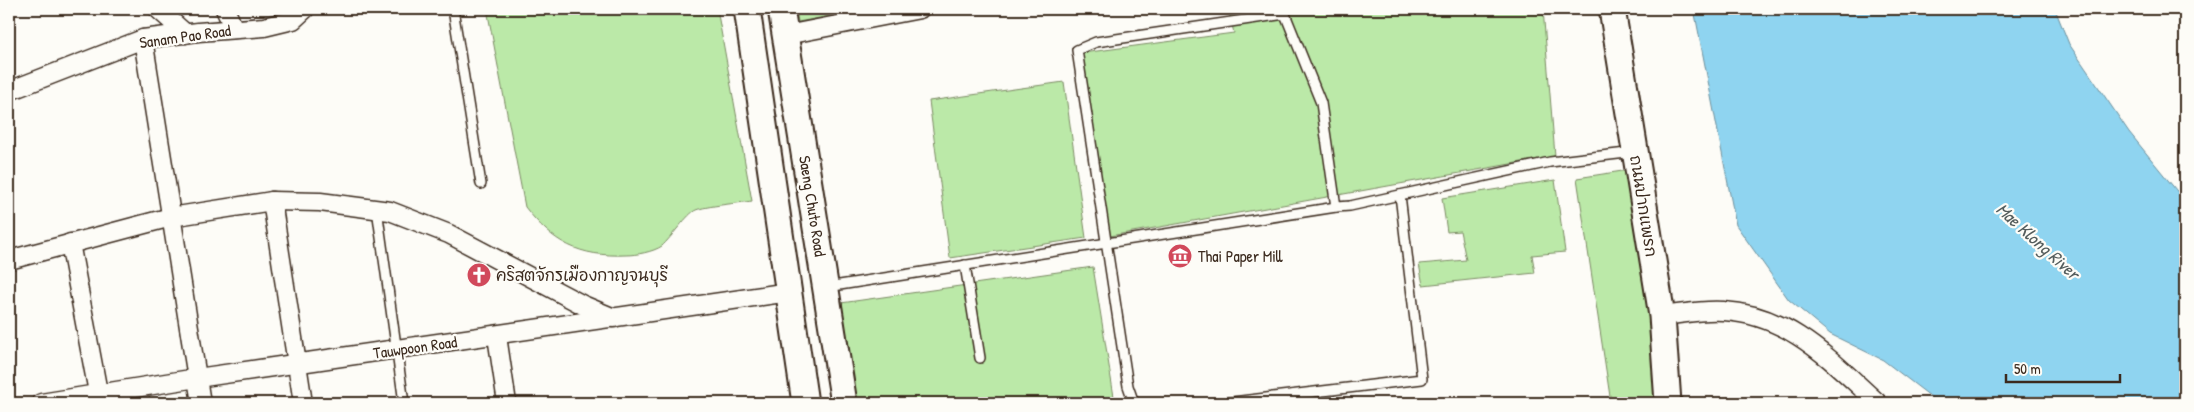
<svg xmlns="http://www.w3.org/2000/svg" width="2194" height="412" font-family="'Patrick Hand','Playpen Sans Thai',sans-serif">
	<rect width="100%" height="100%" fill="#fdfcf7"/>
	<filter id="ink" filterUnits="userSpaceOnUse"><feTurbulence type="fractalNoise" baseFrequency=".02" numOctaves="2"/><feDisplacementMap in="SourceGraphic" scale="10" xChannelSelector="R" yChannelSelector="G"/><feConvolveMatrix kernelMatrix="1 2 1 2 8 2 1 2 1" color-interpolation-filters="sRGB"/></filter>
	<g filter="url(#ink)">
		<!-- green -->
		<g fill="#bbe9a8" stroke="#7b8a63">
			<path d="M 487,9 L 717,9 L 752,201 C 739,203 706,206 696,210 C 688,213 671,238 662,246 C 653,252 636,255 626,255 C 579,257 553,243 525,207 Z"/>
			<path d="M 796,9 L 867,9 L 798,22 Z"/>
			<path d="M 1228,9 L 1543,9 L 1555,156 L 1110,236 L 1082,53 L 1234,33 Z"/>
			<path d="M 1064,82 L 1086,238 L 950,258 L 929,101 Z"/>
			<path d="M 1629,170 L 1653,321 L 1660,403 L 1611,403 L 1577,178 Z"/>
			<path d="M 1555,180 L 1565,252 L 1532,255 L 1535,273 L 1423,285 L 1419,264 L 1466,260 L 1460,231 L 1447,232 L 1442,198 Z"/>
			<path d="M 1093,267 L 1115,403 L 857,403 L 841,303 Z"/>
		</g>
		<!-- water -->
		<path fill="#8fd4f0" stroke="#6d909c" d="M 1694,9 L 2055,9 L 2069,44 L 2129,132 L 2185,201 L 2185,403 L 1939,403 L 1883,360 L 1830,334 L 1789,300 L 1736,225 Z"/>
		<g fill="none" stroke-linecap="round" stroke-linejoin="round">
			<defs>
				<g id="lane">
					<path d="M 453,9 L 481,184"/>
					<path d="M 377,209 L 404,403"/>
					<path d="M 965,265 L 980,358"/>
					<path d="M 827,287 L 1336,207 L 1350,206 L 1550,162 L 1635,152"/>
					<path d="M 1134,403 L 1128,386 L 1077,50 L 1096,42 L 1285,14 L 1321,103 L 1336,207"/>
					<path d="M 1224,403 L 1422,379 L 1400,195"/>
				</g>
				<g id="street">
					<path d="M 158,9 L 186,34"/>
					<path d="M 225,9 L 234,29"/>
					<path d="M 786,35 L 920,9"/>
					<path d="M 143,39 L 201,403"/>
					<path d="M 9,91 L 143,39 L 198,32 L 264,27 L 293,20 L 305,9"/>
					<path d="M 272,201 L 303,403"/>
					<path d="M 70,243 L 100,403"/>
					<path d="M 9,260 L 171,217 L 272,201 L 320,202 L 390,211 L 449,234 L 583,305 L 614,318"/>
					<path d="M 1662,316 C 1682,314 1704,309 1724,311 C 1791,315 1831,361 1878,403"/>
					<path d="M 497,336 L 507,403"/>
					<path d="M 41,403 L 197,378 L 789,292"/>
				</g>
				<g id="secondary">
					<path d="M 747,9 L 805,403"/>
					<path d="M 781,9 L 844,403"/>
					<path d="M 1612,9 L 1662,316 L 1668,403"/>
				</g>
			</defs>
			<!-- lane casing -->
			<use href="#lane" stroke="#3b2a1e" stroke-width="12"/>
			<!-- street casing -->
			<use href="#street" stroke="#3b2a1e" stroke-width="21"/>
			<!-- secondary casing -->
			<use href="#secondary" stroke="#3b2a1e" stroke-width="29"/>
			<!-- path -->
			<path stroke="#3b2a1e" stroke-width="2.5" stroke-dasharray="1 4" stroke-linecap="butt" d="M 804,9 L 807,9"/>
			<!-- lane -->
			<use href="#lane" stroke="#fdfcf7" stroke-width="9"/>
			<!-- street -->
			<use href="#street" stroke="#fdfcf7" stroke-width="18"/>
			<!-- secondary -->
			<use href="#secondary" stroke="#fdfcf7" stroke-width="25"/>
		</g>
	</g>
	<!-- icons -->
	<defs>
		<symbol id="museum-disc" viewBox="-11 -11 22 22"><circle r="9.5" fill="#d1495b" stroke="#fdfcf7"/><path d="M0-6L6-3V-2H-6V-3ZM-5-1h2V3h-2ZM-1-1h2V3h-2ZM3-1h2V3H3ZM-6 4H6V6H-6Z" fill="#fff"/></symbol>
		<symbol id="church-disc" viewBox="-11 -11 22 22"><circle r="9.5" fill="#d1495b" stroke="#fdfcf7"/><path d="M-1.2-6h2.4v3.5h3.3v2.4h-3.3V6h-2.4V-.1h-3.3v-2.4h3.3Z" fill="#fff"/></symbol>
	</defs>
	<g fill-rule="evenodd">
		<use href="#museum-disc" x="1166" y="242" width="28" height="28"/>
		<use href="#church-disc" x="465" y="261" width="28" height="28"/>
	</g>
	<g text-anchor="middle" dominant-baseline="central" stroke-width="4.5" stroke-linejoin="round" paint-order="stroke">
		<!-- street labels -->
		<g font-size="16" fill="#3b2a1e" stroke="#fdfcf7">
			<text transform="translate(185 36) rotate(-8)">Sanam Pao Road</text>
			<text transform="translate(813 206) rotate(81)">Saeng Chuto Road</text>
			<text transform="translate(1644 206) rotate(81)">ถนนปากแพรก</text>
			<text transform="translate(415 347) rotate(-8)">Tauwpoon Road</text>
		</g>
		<!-- poi labels -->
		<g font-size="16" fill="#3b2a1e" stroke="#fdfcf7" text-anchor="start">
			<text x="1198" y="256">Thai Paper Mill</text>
			<text x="496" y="275">คริสตจักรเมืองกาญจนบุรี</text>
		</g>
		<!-- water labels -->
		<g font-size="18" font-style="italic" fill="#545d5d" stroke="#fdfcf7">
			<text transform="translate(2038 241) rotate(42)">Mae Klong River</text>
		</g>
	</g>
	<!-- margin -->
	<rect width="2194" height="412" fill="none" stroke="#fdfcf7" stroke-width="30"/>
	<rect x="15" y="15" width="2164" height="382" fill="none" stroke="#3b2a1e" stroke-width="2" filter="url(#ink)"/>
	<!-- scale -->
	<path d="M2006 374v8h114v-8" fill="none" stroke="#3b2a1e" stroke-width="2.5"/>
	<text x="2014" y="374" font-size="15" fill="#3b2a1e" stroke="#fdfcf7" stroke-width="4" paint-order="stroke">50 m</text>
</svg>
